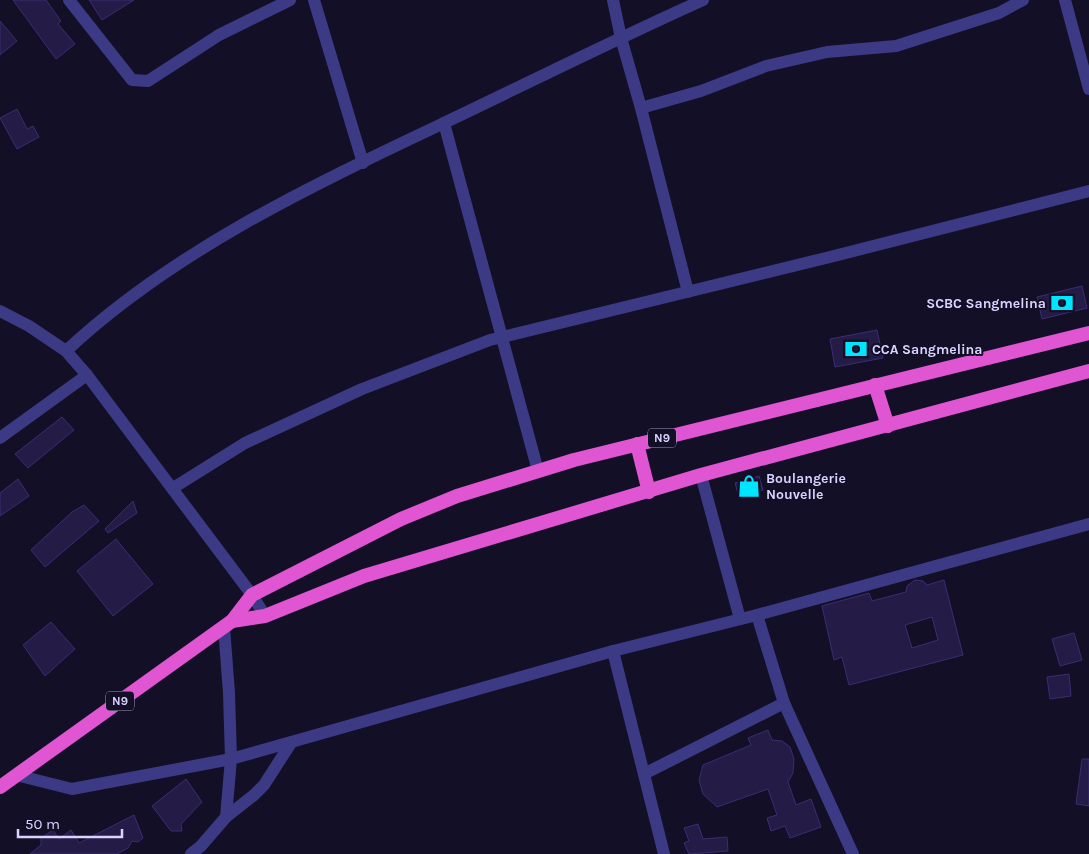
<svg xmlns="http://www.w3.org/2000/svg" width="1089" height="854" font-family="Karla,sans-serif">
	<rect width="100%" height="100%" fill="#130f26"/>
	<!-- building -->
	<g fill="#241b47" stroke="#3b2d73" fill-rule="evenodd">
		<path d="M 13,0 L 46,0 L 61,21 L 58,24 L 75,44 L 56,59 Z"/>
		<path d="M 89,0 L 134,0 L 102,20 Z"/>
		<path d="M 0,21 L 17,41 L 0,55 Z"/>
		<path d="M 17,109 L 27,129 L 33,126 L 39,137 L 17,149 L 0,118 Z"/>
		<path d="M 1082,286 L 1087,308 L 1042,319 L 1037,297 Z"/>
		<path d="M 877,330 L 883,358 L 835,367 L 830,339 Z"/>
		<path d="M 62,417 L 74,430 L 28,468 L 15,454 Z"/>
		<path d="M 759,476 L 763,490 L 739,497 L 735,483 Z"/>
		<path d="M 18,479 L 29,496 L 0,516 L 0,493 Z"/>
		<path d="M 133,501 L 137,513 L 108,533 L 105,529 Z"/>
		<path d="M 84,505 L 99,521 L 45,567 L 31,550 L 72,512 Z"/>
		<path d="M 116,539 L 153,584 L 113,616 L 77,571 Z"/>
		<path d="M 915,580 L 923,581 L 927,585 L 944,580 L 963,655 L 849,685 L 842,657 L 834,660 L 822,606 L 869,593 L 872,601 L 906,592 L 907,586 ZM 932,617 L 938,640 L 912,648 L 905,625 Z"/>
		<path d="M 51,622 L 75,649 L 45,676 L 23,645 Z"/>
		<path d="M 1074,633 L 1082,660 L 1060,666 L 1052,639 Z"/>
		<path d="M 1069,674 L 1071,696 L 1050,699 L 1047,677 Z"/>
		<path d="M 768,730 L 772,740 L 782,741 L 790,747 L 794,759 L 793,773 L 788,782 L 796,805 L 811,799 L 821,827 L 790,838 L 785,826 L 771,831 L 767,818 L 777,815 L 768,789 L 717,807 L 703,794 L 699,780 L 703,765 L 751,745 L 748,738 Z"/>
		<path d="M 1082,759 L 1089,759 L 1089,806 L 1076,804 Z"/>
		<path d="M 186,779 L 202,802 L 181,824 L 182,831 L 171,831 L 152,806 Z"/>
		<path d="M 134,815 L 143,838 L 138,842 L 132,841 L 128,848 L 117,854 L 30,854 L 41,845 L 41,838 L 53,830 L 59,839 L 71,830 L 79,843 Z"/>
		<path d="M 698,824 L 703,839 L 727,837 L 728,851 L 689,854 L 684,843 L 689,841 L 684,828 Z"/>
	</g>
	<g fill="none" stroke-linecap="round" stroke-linejoin="round">
		<!-- minor -->
		<g stroke="#3d3a85" stroke-width="12">
			<path d="M 69,0 L 132,80 L 148,81 L 219,35 L 290,0"/>
			<path d="M 314,0 L 363,163"/>
			<path d="M 613,0 L 621,38 L 641,108 L 688,292"/>
			<path d="M 1065,0 L 1089,89"/>
			<path d="M 641,108 L 701,91 L 766,66 L 827,52 L 896,46 L 999,13 L 1023,0"/>
			<path d="M 444,123 L 538,471"/>
			<path d="M 0,311 L 29,326 L 66,351 L 87,375 L 252,595 L 265,616"/>
			<path d="M 66,351 C 174,250 313,185 446,122 C 532,81 616,39 703,0"/>
			<path d="M 0,438 L 87,375"/>
			<path d="M 701,475 L 740,619"/>
			<path d="M 173,488 L 245,443 L 362,389 L 490,340 L 826,258 L 1089,191"/>
			<path d="M 757,615 L 784,703 L 853,854"/>
			<path d="M 613,651 L 664,854"/>
			<path d="M 644,774 L 784,703"/>
			<path d="M 226,817 L 254,795 L 264,785 L 291,743"/>
			<path d="M 191,854 L 201,846 L 226,817 L 231,759 L 229,693 L 224,627"/>
		</g>
		<!-- tertiary -->
		<path stroke="#3d3a85" stroke-width="12" d="M 16,775 L 72,789 L 231,759 L 613,651 L 757,615 L 1089,524"/>
		<!-- trunk -->
		<g stroke="#e055d1" stroke-width="14">
			<path d="M 875,385 L 888,426"/>
			<path d="M 637,444 L 649,492"/>
			<path d="M 232,621 L 265,616 L 364,576 L 701,475 L 1089,371"/>
			<path d="M 0,787 L 232,621 L 252,595 L 401,519 L 457,496 L 574,460 L 1089,333"/>
		</g>
	</g>
	<!-- icons -->
	<defs>
		<symbol id="bank-bare" viewBox="-9 -9 18 18"><path d="M-6-4H6V4H-6ZM0-2.3a2.3 2.3 0 1 0 0 4.6a2.3 2.3 0 1 0 0-4.6Z" fill="#00e5ff" stroke="#130f26" stroke-width="2.5" paint-order="stroke"/></symbol>
		<symbol id="shop-bare" viewBox="-9 -9 18 18"><path d="M-5-2.5h2.3a2.7 3.5 0 0 1 5.4 0H5L5.5 6h-11ZM-1.5-2.5h3a1.5 2.3 0 0 0-3 0Z" fill="#00e5ff" stroke="#130f26" stroke-width="2.5" paint-order="stroke"/></symbol>
	</defs>
	<g fill-rule="evenodd">
		<use href="#bank-bare" x="1046" y="287" width="32" height="32"/>
		<use href="#bank-bare" x="840" y="333" width="32" height="32"/>
		<use href="#shop-bare" x="733" y="470" width="32" height="32"/>
	</g>
	<g text-anchor="middle" dominant-baseline="central" stroke-width="4" stroke-linejoin="round" paint-order="stroke">
		<!-- shield labels -->
		<g fill="#130f26" stroke="#9e99be" stroke-width="1">
			<rect x="648" y="428.5" width="28" height="19" rx="4"/>
			<rect x="106" y="691.5" width="28" height="19" rx="4"/>
		</g>
		<g font-size="12" font-weight="bold" fill="#d9d4ff">
			<text x="662" y="438">N9</text>
			<text x="120" y="701">N9</text>
		</g>
		<!-- poi labels -->
		<g font-size="14" font-weight="bold" fill="#d9d4ff" stroke="#130f26" text-anchor="start">
			<text x="1046" y="303" text-anchor="end">SCBC Sangmelina</text>
			<text x="872" y="349">CCA Sangmelina</text>
			<text x="766" y="478">Boulangerie<tspan x="766" dy="16">Nouvelle</tspan></text>
		</g>
	</g>
	<!-- scale -->
	<path d="M18 829v8h104v-8" fill="none" stroke="#d9d4ff" stroke-width="2.5"/>
	<text x="25" y="829" font-size="15" fill="#d9d4ff" stroke="#130f26" stroke-width="4" paint-order="stroke">50 m</text>
</svg>
